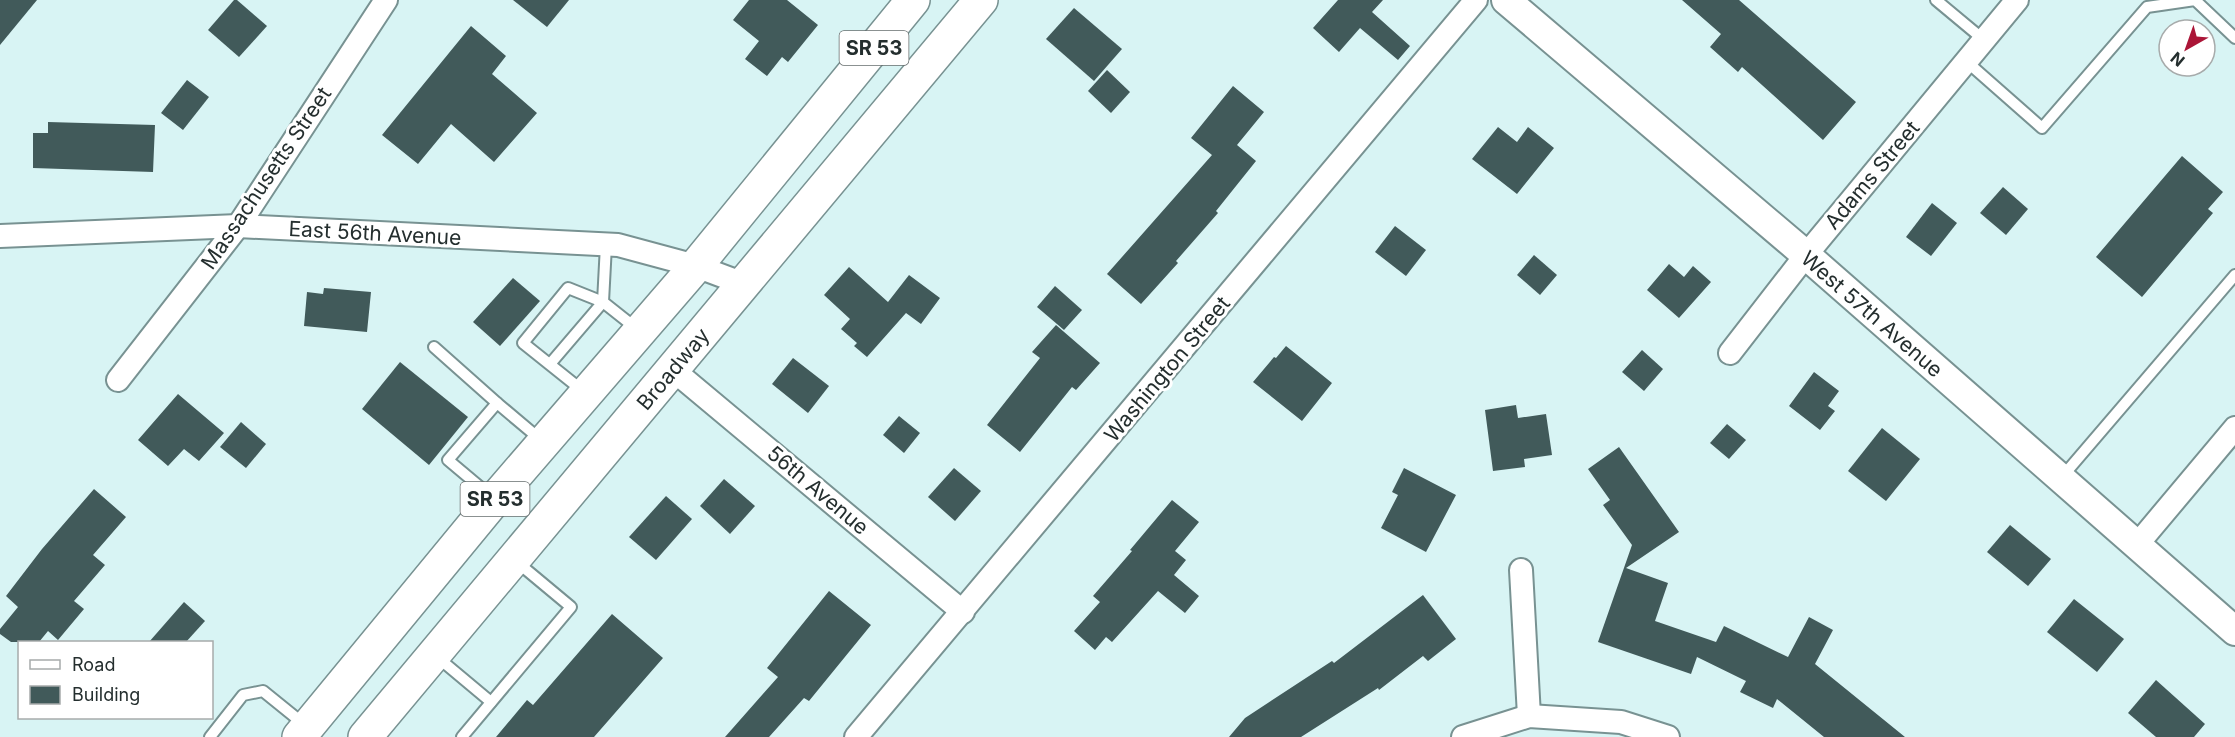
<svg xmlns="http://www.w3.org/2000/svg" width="2235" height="737" font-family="Inter,sans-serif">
	<rect width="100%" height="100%" fill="#d8f4f4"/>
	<!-- building -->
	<g fill="#415a5a">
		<path d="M 0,0 L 37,0 L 0,45 Z"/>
		<path d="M 234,0 L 237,0 L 267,26 L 239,57 L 208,30 Z"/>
		<path d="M 513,0 L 569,0 L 547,27 Z"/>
		<path d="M 749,0 L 787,0 L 818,25 L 788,62 L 782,57 L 767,76 L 745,59 L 759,41 L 733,20 Z"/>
		<path d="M 1338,0 L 1383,0 L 1372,12 L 1410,46 L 1398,60 L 1360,28 L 1339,52 L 1313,28 Z"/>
		<path d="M 1682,0 L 1739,0 L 1856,102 L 1823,140 L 1742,67 L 1738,72 L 1710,47 L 1721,34 Z"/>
		<path d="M 1074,8 L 1122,49 L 1094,81 L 1046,39 Z"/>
		<path d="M 471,26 L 506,56 L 492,74 L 537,113 L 494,162 L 451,124 L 418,164 L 382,135 Z"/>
		<path d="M 1107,70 L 1130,92 L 1111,113 L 1088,91 Z"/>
		<path d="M 187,80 L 209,97 L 183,130 L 161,113 Z"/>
		<path d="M 1233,86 L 1264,112 L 1237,145 L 1256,161 L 1216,211 L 1218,213 L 1176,261 L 1178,263 L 1141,304 L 1107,274 L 1212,155 L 1191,138 Z"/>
		<path d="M 48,122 L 155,125 L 153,172 L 33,168 L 33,133 L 48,133 Z"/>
		<path d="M 1498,127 L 1517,142 L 1528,127 L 1554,148 L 1517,194 L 1472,159 Z"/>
		<path d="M 2182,156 L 2223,192 L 2208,209 L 2213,213 L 2142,297 L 2096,257 Z"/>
		<path d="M 2003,187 L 2028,209 L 2006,235 L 1980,213 Z"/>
		<path d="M 1932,203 L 1957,223 L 1931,256 L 1906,237 Z"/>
		<path d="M 1395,226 L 1426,250 L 1406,276 L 1375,252 Z"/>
		<path d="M 1534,255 L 1557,275 L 1540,295 L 1517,275 Z"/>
		<path d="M 1669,264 L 1684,277 L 1693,266 L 1711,282 L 1679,318 L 1647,290 Z"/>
		<path d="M 849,267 L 888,302 L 909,275 L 940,298 L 921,324 L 906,313 L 867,357 L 854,346 L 857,343 L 841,329 L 850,319 L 824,295 Z"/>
		<path d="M 513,278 L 540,301 L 500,346 L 473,322 Z"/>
		<path d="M 1055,286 L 1082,310 L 1064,330 L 1037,307 Z"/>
		<path d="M 324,288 L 371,292 L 367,332 L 304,326 L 307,292 L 323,294 Z"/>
		<path d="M 1056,325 L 1100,363 L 1076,390 L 1072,387 L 1020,452 L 987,425 L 1040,358 L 1032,352 Z"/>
		<path d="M 1286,346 L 1332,383 L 1302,421 L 1253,382 L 1274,357 L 1276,358 Z"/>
		<path d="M 1642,350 L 1663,369 L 1644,391 L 1622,372 Z"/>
		<path d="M 793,358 L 829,386 L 808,413 L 772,384 Z"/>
		<path d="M 400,362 L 468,417 L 429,465 L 362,409 Z"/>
		<path d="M 1814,372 L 1839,391 L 1828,406 L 1835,411 L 1820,430 L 1789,406 Z"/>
		<path d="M 178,394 L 224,433 L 199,461 L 184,449 L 168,466 L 138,440 Z"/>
		<path d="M 1516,405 L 1518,418 L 1546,414 L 1552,455 L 1524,459 L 1525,467 L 1493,471 L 1485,410 Z"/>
		<path d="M 899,416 L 920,433 L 904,453 L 883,435 Z"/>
		<path d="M 241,422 L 266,444 L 246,468 L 220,447 Z"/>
		<path d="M 1727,424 L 1746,440 L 1729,459 L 1710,443 Z"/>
		<path d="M 1882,428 L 1920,459 L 1886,501 L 1848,471 Z"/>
		<path d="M 1619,447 L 1679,532 L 1626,568 L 1668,583 L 1655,621 L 1716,642 L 1724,626 L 1788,657 L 1809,617 L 1833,630 L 1815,664 L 1905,737 L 1824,737 L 1777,699 L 1773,708 L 1740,692 L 1746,681 L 1697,657 L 1691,674 L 1598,642 L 1632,545 L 1603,505 L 1610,500 L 1588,469 Z"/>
		<path d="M 954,468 L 981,491 L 955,521 L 928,497 Z"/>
		<path d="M 1404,468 L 1456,495 L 1426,552 L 1381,528 L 1398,495 L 1392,492 Z"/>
		<path d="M 724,479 L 755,506 L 730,534 L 700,506 Z"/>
		<path d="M 94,489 L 126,517 L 93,555 L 105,565 L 74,601 L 84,609 L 58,640 L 48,631 L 39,642 L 11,642 L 0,634 L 0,629 L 18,607 L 6,596 L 42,549 Z"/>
		<path d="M 666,496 L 692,519 L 656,560 L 629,537 Z"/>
		<path d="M 1172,500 L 1199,522 L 1175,551 L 1186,560 L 1174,575 L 1199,596 L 1185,613 L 1158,591 L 1112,642 L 1106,637 L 1095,650 L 1074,631 L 1100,602 L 1093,596 L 1132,551 L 1130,550 Z"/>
		<path d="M 2010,525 L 2051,559 L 2028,586 L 1987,552 Z"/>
		<path d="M 829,591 L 871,625 L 809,701 L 804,698 L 769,737 L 725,737 L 778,677 L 767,668 Z"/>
		<path d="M 1423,595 L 1456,639 L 1428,661 L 1423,656 L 1379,690 L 1378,688 L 1301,737 L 1229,737 L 1245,718 L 1332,661 L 1334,663 Z"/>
		<path d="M 2074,599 L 2124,639 L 2097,672 L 2047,632 Z"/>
		<path d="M 184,602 L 205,621 L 186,642 L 149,642 Z"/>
		<path d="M 612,614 L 663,658 L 594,737 L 496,737 L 527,700 L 533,705 Z"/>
		<path d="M 2156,680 L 2205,724 L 2194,737 L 2156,737 L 2128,713 Z"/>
	</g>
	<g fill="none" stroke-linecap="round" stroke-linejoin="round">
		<defs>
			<g id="service">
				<path d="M 1936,0 L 1984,40"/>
				<path d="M 1966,61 L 2042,128 L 2147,7 L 2195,0 L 2235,38"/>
				<path d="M 606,245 L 603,302 L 637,329"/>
				<path d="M 434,347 L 497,403"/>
				<path d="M 550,364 L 603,302 L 568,288 L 523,343 L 583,391"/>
				<path d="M 2062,477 L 2235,275"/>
				<path d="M 492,497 L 448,460 L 497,403 L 541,440"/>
				<path d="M 436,656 L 491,702"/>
				<path d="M 210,737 L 243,695 L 263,691 L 305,725"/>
				<path d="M 462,737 L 571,607 L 517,562"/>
			</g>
			<g id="minor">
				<path d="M 0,236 L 238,226 L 618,245 L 696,266 L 744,284"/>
				<path d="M 1730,353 L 1806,255 L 2017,0"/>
				<path d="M 672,369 L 963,612"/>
				<path d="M 118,380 L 238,226 L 386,0"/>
				<path d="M 2136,546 L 2235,428"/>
				<path d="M 1521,570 L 1529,716"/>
				<path d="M 856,737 L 1476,0"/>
				<path d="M 1463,737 L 1529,716 L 1621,722 L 1668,737"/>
			</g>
			<path id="tertiary" d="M 1506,0 L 1806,255 L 2235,631"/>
			<g id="primary">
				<path d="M 299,737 L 495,499 L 696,266 L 913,0"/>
				<path d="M 365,737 L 981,0"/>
			</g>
		</defs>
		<!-- service casing -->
		<use href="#service" stroke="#789292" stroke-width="14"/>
		<!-- minor casing -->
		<use href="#minor" stroke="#789292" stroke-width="26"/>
		<!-- tertiary casing -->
		<use href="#tertiary" stroke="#789292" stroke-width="32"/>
		<!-- primary casing -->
		<use href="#primary" stroke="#789292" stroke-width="36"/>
		<!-- service -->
		<use href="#service" stroke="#fff" stroke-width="10"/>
		<!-- minor -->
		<use href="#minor" stroke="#fff" stroke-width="22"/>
		<!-- tertiary -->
		<use href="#tertiary" stroke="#fff" stroke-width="28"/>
		<!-- primary -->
		<use href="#primary" stroke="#fff" stroke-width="33"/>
	</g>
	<g text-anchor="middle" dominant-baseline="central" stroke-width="6" stroke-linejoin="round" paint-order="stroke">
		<!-- shield labels -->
		<g fill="#fff" stroke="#666d6d" stroke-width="1.5">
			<rect x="839.5" y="31" width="69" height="34" rx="4.5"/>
			<rect x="460.5" y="482" width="69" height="34" rx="4.5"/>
		</g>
		<g font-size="20" font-weight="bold" fill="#242e2e">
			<text x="874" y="48">SR 53</text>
			<text x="495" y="499">SR 53</text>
		</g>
		<!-- street labels -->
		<g font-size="21" fill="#242e2e" stroke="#fff">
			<text transform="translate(1872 175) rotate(-50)">Adams Street</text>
			<text transform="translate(266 178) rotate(-56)">Massachusetts Street</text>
			<text transform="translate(375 233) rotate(3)">East 56th Avenue</text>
			<text transform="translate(1872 314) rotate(41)">West 57th Avenue</text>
			<text transform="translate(673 369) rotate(-50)">Broadway</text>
			<text transform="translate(1167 369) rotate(-50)">Washington Street</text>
			<text transform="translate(818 490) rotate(40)">56th Avenue</text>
		</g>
	</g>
	<!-- legend -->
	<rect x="18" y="641" width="195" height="78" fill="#ffffff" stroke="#a7abab" stroke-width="1.5"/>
	<rect x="30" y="660" width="30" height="9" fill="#ffffff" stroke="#a7abab" stroke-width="1.5"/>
	<text x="72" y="671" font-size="18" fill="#242e2e">Road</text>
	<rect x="30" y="686" width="30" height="18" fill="#415a5a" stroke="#a7abab" stroke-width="1.5"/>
	<text x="72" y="701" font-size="18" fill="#242e2e">Building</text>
	<!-- north arrow -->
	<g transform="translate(2187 48) rotate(220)"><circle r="28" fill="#ffffff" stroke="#a7abab" stroke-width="1.5"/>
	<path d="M0-4.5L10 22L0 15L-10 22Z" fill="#ab1537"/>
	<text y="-9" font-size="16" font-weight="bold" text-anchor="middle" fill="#242e2e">N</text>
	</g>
</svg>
